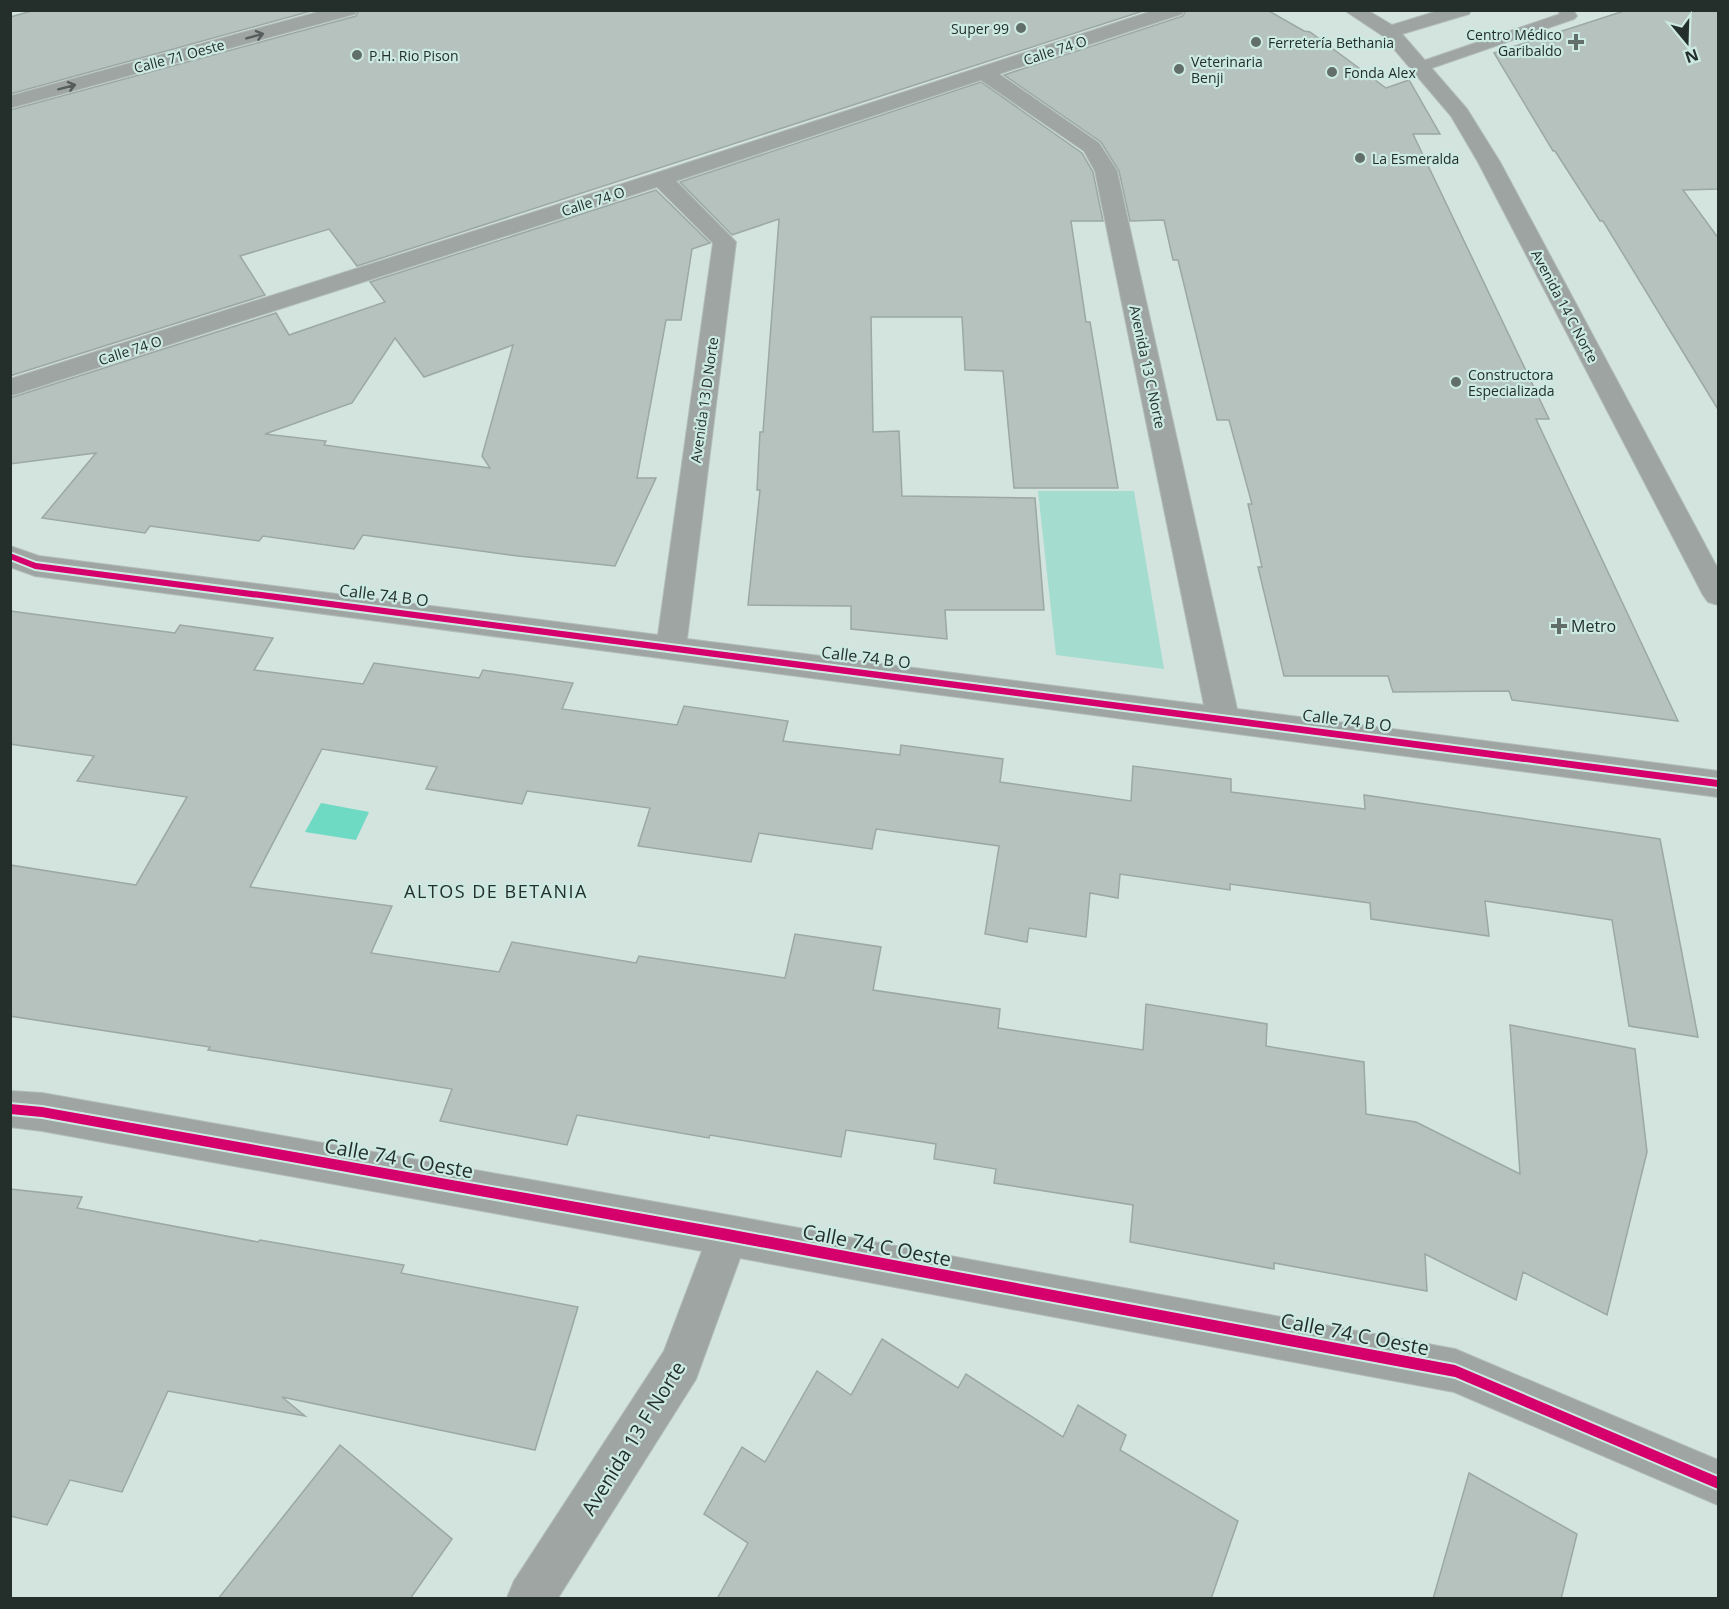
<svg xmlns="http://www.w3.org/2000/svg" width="1729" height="1609" font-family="'Open Sans',sans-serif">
	<rect width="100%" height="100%" fill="#d3e3de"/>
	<!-- green -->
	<path fill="#a4dccf" d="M 1038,491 L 1134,491 L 1164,669 L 1056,655 Z"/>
	<!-- water -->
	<path fill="#6edac4" d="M 321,803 L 369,812 L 356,840 L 305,832 Z"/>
	<!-- building -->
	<g fill="#b5c2be" stroke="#9ba8a4" stroke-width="1.5" fill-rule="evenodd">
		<path d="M 35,10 L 315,10 L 10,94 L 10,17 Z"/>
		<path d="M 359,10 L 1146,10 L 357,266 L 329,229 L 240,256 L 265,295 L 10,376 L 10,110 L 356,16 Z"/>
		<path d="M 1186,10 L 1267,10 L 1304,31 L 1310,32 L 1386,88 L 1409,80 L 1440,134 L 1413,134 L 1549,419 L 1536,419 L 1678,721 L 1512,700 L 1509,691 L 1393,692 L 1388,676 L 1284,676 L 1258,567 L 1262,567 L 1248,504 L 1252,504 L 1229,420 L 1217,420 L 1178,260 L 1173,260 L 1164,220 L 1130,221 L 1119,171 L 1101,142 L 1004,75 L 1183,16 Z"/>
		<path d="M 1624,11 L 1719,11 L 1719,189 L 1683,190 L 1719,239 L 1719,411 L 1603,221 L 1600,221 L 1555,151 L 1553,151 L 1494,53 Z"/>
		<path d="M 981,82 L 1082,153 L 1093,172 L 1103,221 L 1071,221 L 1086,322 L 1090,322 L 1118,488 L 1014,488 L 1003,371 L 965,370 L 962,317 L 871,317 L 873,432 L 899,431 L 902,496 L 1035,498 L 1044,610 L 945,610 L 947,639 L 851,629 L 851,606 L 748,605 L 760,490 L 757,490 L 760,432 L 763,432 L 779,219 L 732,235 L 680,182 Z"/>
		<path d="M 656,190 L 710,243 L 692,249 L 681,320 L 666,320 L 637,478 L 656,478 L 615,566 L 518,556 L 363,535 L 354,549 L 263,536 L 259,541 L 150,526 L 145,533 L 42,518 L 96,453 L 10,464 L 10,398 L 276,313 L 289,335 L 385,302 L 370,282 ZM 395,338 L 424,377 L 513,345 L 482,456 L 490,468 L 324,445 L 326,441 L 265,434 L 352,403 Z"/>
		<path d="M 10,611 L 175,633 L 180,625 L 273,638 L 254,670 L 363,684 L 374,663 L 479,678 L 483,670 L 573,683 L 562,709 L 677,725 L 684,706 L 788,721 L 783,741 L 900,755 L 901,745 L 1003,759 L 1000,782 L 1131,801 L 1133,766 L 1231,779 L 1231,792 L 1365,809 L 1364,795 L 1660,839 L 1698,1037 L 1629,1026 L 1612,920 L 1485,901 L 1489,936 L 1371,919 L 1370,903 L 1230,884 L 1230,890 L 1120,874 L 1118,898 L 1090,893 L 1086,937 L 1029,928 L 1027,942 L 985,934 L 999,846 L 876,829 L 872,849 L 759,833 L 751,862 L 638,846 L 650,808 L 527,791 L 522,804 L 426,789 L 437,767 L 322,749 L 250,887 L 392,906 L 371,953 L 499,972 L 512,942 L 636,963 L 639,956 L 785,978 L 795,934 L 881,947 L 873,990 L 1000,1009 L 998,1028 L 1143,1050 L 1146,1004 L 1267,1024 L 1266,1046 L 1364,1062 L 1366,1114 L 1416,1122 L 1520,1174 L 1510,1025 L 1635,1049 L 1647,1152 L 1607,1315 L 1523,1272 L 1516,1300 L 1425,1254 L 1427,1291 L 1274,1263 L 1274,1269 L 1130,1242 L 1133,1205 L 994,1183 L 996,1169 L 934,1159 L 936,1144 L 846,1130 L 841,1157 L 710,1135 L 709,1138 L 577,1115 L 567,1145 L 440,1121 L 452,1089 L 208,1050 L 210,1047 L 10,1016 L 10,865 L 136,885 L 187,797 L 77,781 L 94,756 L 10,744 Z"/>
		<path d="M 10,1189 L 82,1197 L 77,1208 L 258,1242 L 260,1240 L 404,1265 L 401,1273 L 578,1307 L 535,1450 L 282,1397 L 305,1416 L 168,1391 L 122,1492 L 70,1480 L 47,1525 L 10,1516 Z"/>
		<path d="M 882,1339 L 958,1388 L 966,1374 L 1063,1437 L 1078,1405 L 1126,1435 L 1120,1450 L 1238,1521 L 1211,1599 L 717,1599 L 748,1543 L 704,1514 L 742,1447 L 765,1462 L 817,1371 L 851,1395 Z"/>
		<path d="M 340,1445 L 452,1539 L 410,1599 L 218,1599 Z"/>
		<path d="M 1469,1473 L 1577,1534 L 1561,1599 L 1433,1599 Z"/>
	</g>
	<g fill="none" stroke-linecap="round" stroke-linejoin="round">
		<defs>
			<path id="lane" d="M 1558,10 L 1573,10 L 1577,16 L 1574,19 L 1426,70 L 1420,72 L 1412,67 L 1414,64 L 1560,14 Z"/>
			<g id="street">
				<path d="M 325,10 L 357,10 L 355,14 L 10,108 L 10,96 Z"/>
				<path d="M 1155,10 L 1184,10 L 1182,14 L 999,74 L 1099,143 L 1117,171 L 1237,709 L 1718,771 L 1718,797 L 35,576 L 10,567 L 10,546 L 39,556 L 658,635 L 713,243 L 657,187 L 10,396 L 10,379 L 653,174 ZM 981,80 L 1084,151 L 1095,171 L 1204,705 L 687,639 L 736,242 L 676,181 Z"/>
				<path d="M 10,1091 L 42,1093 L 728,1215 L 1455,1349 L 1718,1460 L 1718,1505 L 1454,1392 L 740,1258 L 696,1379 L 558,1598 L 507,1598 L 514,1581 L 664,1351 L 702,1251 L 42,1131 L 10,1127 Z"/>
			</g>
			<path id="secondary" d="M 1344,10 L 1367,10 L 1392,25 L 1441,10 L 1471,10 L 1469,14 L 1402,34 L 1467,109 L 1500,162 L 1718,569 L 1718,605 L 1708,602 L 1703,595 L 1478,162 L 1451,116 L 1383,36 Z"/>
		</defs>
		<!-- lane casing -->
		<use href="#lane" stroke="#b2bdba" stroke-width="2"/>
		<!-- street casing -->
		<use href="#street" stroke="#b2bdba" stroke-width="2"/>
		<!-- secondary casing -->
		<use href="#secondary" stroke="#b2bdba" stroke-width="2"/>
		<!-- lane -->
		<use href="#lane" fill="#9fa5a3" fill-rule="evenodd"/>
		<!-- street -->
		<use href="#street" fill="#9fa5a3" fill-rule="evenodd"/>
		<!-- secondary -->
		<use href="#secondary" fill="#9da4a2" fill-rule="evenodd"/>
		<defs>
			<g id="cycleway">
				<path d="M 10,553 L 36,563 L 1718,780 L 1718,787 L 35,569 L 10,559 Z"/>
				<path d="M 10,1104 L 42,1107 L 728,1229 L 1455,1365 L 1718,1477 L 1718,1489 L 1455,1377 L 728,1241 L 42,1117 L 10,1114 Z"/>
			</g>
		</defs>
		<!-- cycleway casing -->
		<use href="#cycleway" stroke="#cceae2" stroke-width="4"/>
		<!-- cycleway -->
		<use href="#cycleway" fill="#d6006c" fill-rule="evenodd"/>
	</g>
	<!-- one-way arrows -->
	<defs><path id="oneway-shaft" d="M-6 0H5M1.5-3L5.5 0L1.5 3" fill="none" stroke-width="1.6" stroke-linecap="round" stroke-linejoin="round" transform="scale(1.5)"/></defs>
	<g stroke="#555e5c">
		<use href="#oneway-shaft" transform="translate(255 36) rotate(-15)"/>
		<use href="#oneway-shaft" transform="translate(67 87) rotate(-15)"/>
	</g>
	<!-- markers -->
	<g fill="#616e6a" stroke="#cceae2" stroke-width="2">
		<circle cx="1021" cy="28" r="6"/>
		<circle cx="1256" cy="42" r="6"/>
		<path d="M1573 33h6v6h6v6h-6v6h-6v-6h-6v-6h6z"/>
		<circle cx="357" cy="55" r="6"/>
		<circle cx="1179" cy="69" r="6"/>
		<circle cx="1332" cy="72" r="6"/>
		<circle cx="1360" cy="158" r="6"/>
		<circle cx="1456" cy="382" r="6"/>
		<path d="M1556 617h6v6h6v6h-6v6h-6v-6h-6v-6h6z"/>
	</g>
	<g text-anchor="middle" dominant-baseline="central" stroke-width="4.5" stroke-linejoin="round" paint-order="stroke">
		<!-- far-poi labels -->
		<g font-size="14" fill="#242f2c" stroke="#cceae2" text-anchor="start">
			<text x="1009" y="28" text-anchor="end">Super 99</text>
			<text x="1562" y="34" text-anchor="end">Centro Médico<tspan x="1562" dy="16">Garibaldo</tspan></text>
			<text x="1268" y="42">Ferretería Bethania</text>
			<text x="369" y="55">P.H. Rio Pison</text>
			<text x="1191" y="61">Veterinaria<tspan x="1191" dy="16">Benji</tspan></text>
			<text x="1344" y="72">Fonda Alex</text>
			<text x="1372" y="158">La Esmeralda</text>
			<text x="1468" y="374">Constructora<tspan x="1468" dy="16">Especializada</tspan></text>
		</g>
		<!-- far-street labels -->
		<g font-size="14" fill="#242f2c" stroke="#cceae2">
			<text transform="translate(1055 50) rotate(-18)">Calle 74 O</text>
			<text transform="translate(179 56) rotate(-15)">Calle 71 Oeste</text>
			<text transform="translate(593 201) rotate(-18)">Calle 74 O</text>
			<text transform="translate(1565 306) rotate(62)">Avenida 14 C Norte</text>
			<text transform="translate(130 350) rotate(-18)">Calle 74 O</text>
			<text transform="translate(1148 367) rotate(78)">Avenida 13 C Norte</text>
			<text transform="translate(704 400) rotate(-82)">Avenida 13 D Norte</text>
		</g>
		<!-- street labels -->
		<g font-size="16" fill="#242f2c" stroke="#cceae2">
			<text transform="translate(384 595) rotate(7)">Calle 74 B O</text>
			<text transform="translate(866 657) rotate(7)">Calle 74 B O</text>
			<text transform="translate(1347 720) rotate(7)">Calle 74 B O</text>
		</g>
		<!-- poi labels -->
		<g font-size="16" fill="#242f2c" stroke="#cceae2" text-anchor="start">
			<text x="1571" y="626">Metro</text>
		</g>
		<!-- neighbourhood labels -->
		<g font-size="18" letter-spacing="1.5" fill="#242f2c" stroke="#cceae2">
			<text x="496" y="891">ALTOS DE BETANIA</text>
		</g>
		<!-- near-street labels -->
		<g font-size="20" fill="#242f2c" stroke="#cceae2">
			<text transform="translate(399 1158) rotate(10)">Calle 74 C Oeste</text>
			<text transform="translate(877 1245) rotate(11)">Calle 74 C Oeste</text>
			<text transform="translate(1355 1334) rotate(11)">Calle 74 C Oeste</text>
			<text transform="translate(633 1438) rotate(-58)">Avenida 13 F Norte</text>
		</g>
	</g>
	<!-- border -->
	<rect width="1729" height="1609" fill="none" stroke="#242f2c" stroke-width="24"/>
	<!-- north arrow -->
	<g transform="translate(1687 42) rotate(161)" stroke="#cceae2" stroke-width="4.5" paint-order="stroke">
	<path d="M0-4.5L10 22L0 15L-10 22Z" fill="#242f2c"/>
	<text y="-9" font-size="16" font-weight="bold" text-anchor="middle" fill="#242f2c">N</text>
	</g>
</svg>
